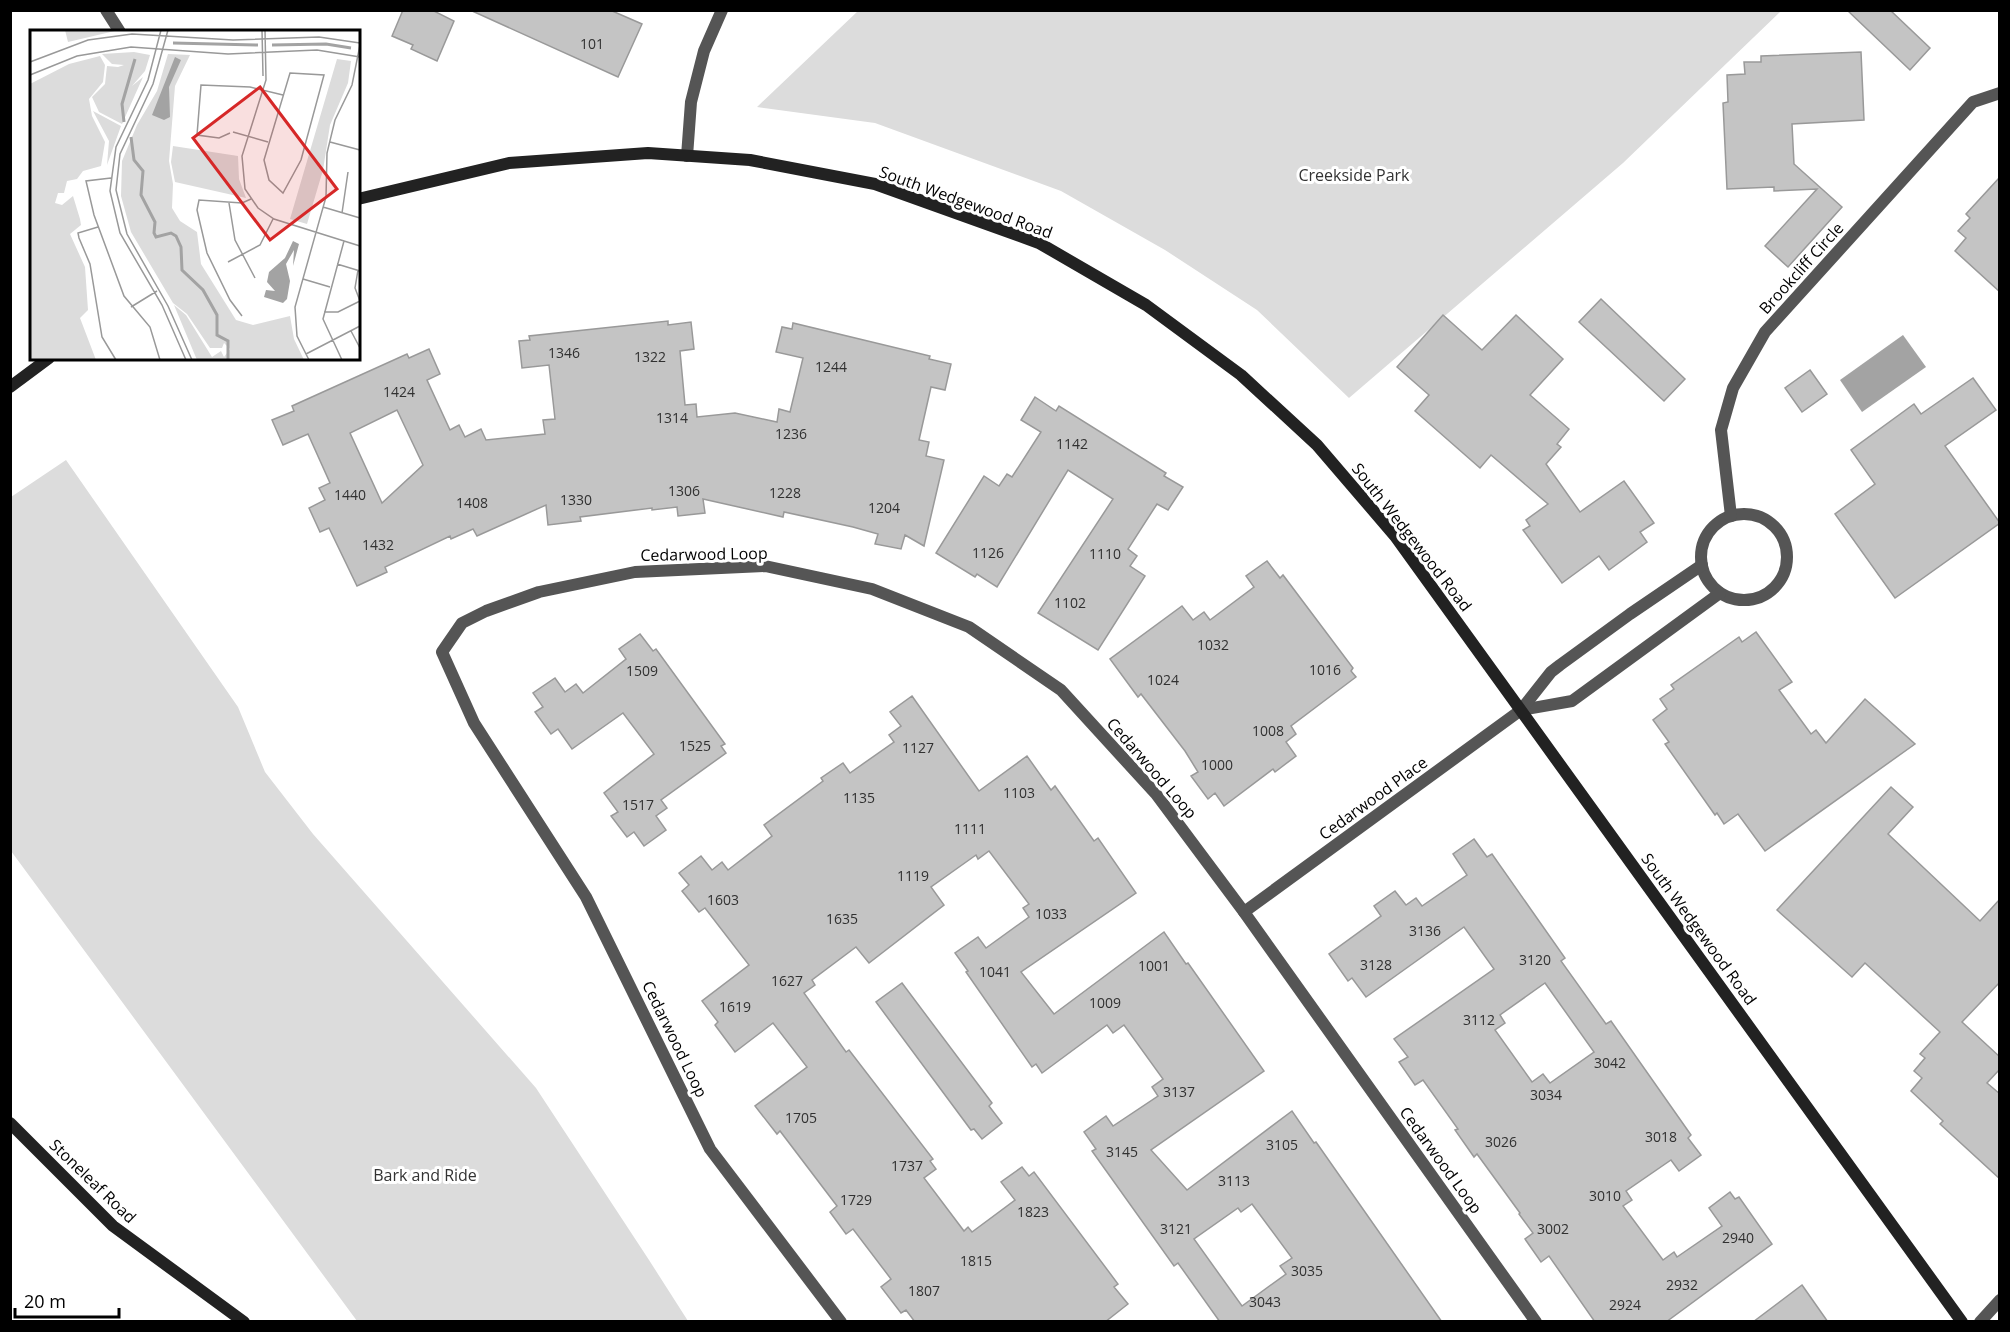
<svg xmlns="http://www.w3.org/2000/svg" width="2010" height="1332" font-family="'Open Sans',sans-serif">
	<rect width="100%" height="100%" fill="#fff"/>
	<!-- green -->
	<g fill="#dcdcdc">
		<path d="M 858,11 L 1781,11 L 1623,163 L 1349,398 L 1257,310 L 1165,250 L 1061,191 L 875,123 L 757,107 Z"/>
		<path d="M 66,460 L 238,707 L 265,772 L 313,834 L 536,1088 L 649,1260 L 688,1321 L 357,1321 L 11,851 L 11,497 Z"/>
	</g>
	<!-- water -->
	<path fill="#a3a3a3" d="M 1903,335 L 1926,367 L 1862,412 L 1840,380 Z"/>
	<!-- building -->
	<g fill="#c4c4c4" stroke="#999" stroke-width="1.5" fill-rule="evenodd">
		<path d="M 403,10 L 432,10 L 454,21 L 437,61 L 411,49 L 413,45 L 392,36 Z"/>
		<path d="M 470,10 L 610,10 L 642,24 L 618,77 Z"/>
		<path d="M 1847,10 L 1890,10 L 1930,48 L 1910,70 Z"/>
		<path d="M 1861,52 L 1864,120 L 1792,124 L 1794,164 L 1842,207 L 1788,267 L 1765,246 L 1817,189 L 1774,191 L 1774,187 L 1727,189 L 1723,103 L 1728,102 L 1727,75 L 1745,74 L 1744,62 L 1761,62 L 1761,56 Z"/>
		<path d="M 2000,177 L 2000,292 L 1955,251 L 1966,238 L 1958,231 L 1970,218 L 1966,214 Z"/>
		<path d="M 1601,299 L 1685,379 L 1664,401 L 1579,322 Z"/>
		<path d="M 1443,315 L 1482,350 L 1516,315 L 1563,359 L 1530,395 L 1569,429 L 1557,444 L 1561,447 L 1546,464 L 1580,512 L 1624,481 L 1654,523 L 1640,532 L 1647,542 L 1609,570 L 1599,556 L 1562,583 L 1523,530 L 1530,526 L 1526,520 L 1548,504 L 1491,455 L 1480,468 L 1415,411 L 1429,395 L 1397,367 Z"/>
		<path d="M 668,321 L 668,325 L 691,322 L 694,349 L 680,351 L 685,405 L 696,404 L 697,417 L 735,413 L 777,422 L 779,409 L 790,412 L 803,358 L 776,352 L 782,327 L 792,329 L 793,323 L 930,356 L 929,359 L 951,364 L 945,390 L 931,387 L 919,440 L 929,442 L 926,456 L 944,460 L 924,546 L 905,535 L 901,549 L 875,544 L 878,534 L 853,527 L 784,512 L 783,517 L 703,499 L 705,513 L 678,516 L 677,507 L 652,510 L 652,508 L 580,517 L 581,521 L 548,525 L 546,505 L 477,536 L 473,529 L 451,539 L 450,536 L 385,567 L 387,572 L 357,586 L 329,528 L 320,532 L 309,508 L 325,500 L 319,488 L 330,483 L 308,434 L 283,445 L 272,420 L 294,411 L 292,406 L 407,354 L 409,358 L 429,349 L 440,374 L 427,380 L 450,430 L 459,425 L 465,437 L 481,429 L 486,440 L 545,434 L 543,420 L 555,419 L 549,365 L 522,368 L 519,341 L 530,340 L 529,336 ZM 397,410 L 423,465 L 382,503 L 350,433 Z"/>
		<path d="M 1810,370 L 1827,394 L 1802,412 L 1785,388 Z"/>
		<path d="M 1973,378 L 1996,410 L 1945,446 L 2000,523 L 1895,598 L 1835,514 L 1875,484 L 1851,450 L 1914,404 L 1921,414 Z"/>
		<path d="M 1035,397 L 1056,411 L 1059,406 L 1166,473 L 1164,476 L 1183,487 L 1168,510 L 1157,504 L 1128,549 L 1137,556 L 1130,566 L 1145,576 L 1098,650 L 1038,613 L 1113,499 L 1068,470 L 997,587 L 977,574 L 975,577 L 936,553 L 984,476 L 999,486 L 1007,474 L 1012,477 L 1041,432 L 1021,420 Z"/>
		<path d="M 1267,561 L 1280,578 L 1283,575 L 1353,668 L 1351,671 L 1356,677 L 1291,726 L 1296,734 L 1286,742 L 1296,756 L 1275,772 L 1273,769 L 1224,806 L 1215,793 L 1208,799 L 1191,776 L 1198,772 L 1185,751 L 1141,694 L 1138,697 L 1110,659 L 1182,606 L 1193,620 L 1204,612 L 1210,620 L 1254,587 L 1246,576 Z"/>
		<path d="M 1756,632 L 1792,682 L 1779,690 L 1811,734 L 1816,730 L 1826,743 L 1865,699 L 1915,744 L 1765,851 L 1738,814 L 1724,824 L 1717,813 L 1715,815 L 1665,744 L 1669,742 L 1653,720 L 1667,709 L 1660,699 L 1674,689 L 1671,685 L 1739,637 L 1742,642 Z"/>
		<path d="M 640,634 L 653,651 L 656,649 L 725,744 L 721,746 L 726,753 L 661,800 L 667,808 L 656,816 L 666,830 L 644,846 L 634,832 L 627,837 L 611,816 L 618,812 L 604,793 L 654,754 L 623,713 L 572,749 L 558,729 L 551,734 L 535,712 L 543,707 L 533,693 L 555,678 L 565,692 L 576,684 L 583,693 L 626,659 L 619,649 Z"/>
		<path d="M 912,696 L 979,791 L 1027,756 L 1051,790 L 1055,786 L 1094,841 L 1098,838 L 1136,893 L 1021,972 L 1054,1014 L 1164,932 L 1186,964 L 1188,963 L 1264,1071 L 1151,1150 L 1187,1190 L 1292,1111 L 1314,1143 L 1316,1142 L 1442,1322 L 1220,1322 L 1178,1263 L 1174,1266 L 1092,1151 L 1096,1149 L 1084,1132 L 1106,1116 L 1113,1126 L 1158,1096 L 1152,1087 L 1163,1079 L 1124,1025 L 1113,1033 L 1107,1025 L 1042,1073 L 1036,1064 L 1032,1067 L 966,972 L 968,971 L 955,953 L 978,937 L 986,948 L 1029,917 L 1023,908 L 1029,904 L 989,851 L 978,859 L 976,855 L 931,887 L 944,905 L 869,963 L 856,947 L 812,980 L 815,985 L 804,993 L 846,1052 L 849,1050 L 933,1159 L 930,1161 L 936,1169 L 924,1178 L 964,1231 L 968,1227 L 972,1232 L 1015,1200 L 1001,1182 L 1022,1167 L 1029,1176 L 1034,1172 L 1118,1284 L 1114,1287 L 1128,1304 L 1105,1322 L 915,1322 L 906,1310 L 901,1313 L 881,1287 L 891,1279 L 853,1229 L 846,1234 L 830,1212 L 837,1206 L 780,1131 L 777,1134 L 755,1106 L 807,1067 L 773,1023 L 735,1052 L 715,1025 L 718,1022 L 702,1001 L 749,965 L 705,908 L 699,912 L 682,891 L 689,885 L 679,873 L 701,856 L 712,870 L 722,862 L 728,870 L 772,836 L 764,825 L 823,781 L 821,778 L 843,763 L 850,773 L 894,742 L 889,735 L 901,726 L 890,712 ZM 1252,1204 L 1292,1258 L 1280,1266 L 1286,1274 L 1242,1306 L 1194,1239 L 1238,1208 L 1241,1212 Z"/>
		<path d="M 1891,787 L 1913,807 L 1888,834 L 1980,921 L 2000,899 L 2000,982 L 1962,1022 L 2000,1057 L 2000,1069 L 1987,1083 L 2000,1094 L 2000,1179 L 1940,1124 L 1943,1121 L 1911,1091 L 1922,1078 L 1914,1071 L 1925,1058 L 1920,1054 L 1940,1032 L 1865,963 L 1852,977 L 1777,910 Z"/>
		<path d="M 1474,839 L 1487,857 L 1492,854 L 1565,958 L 1561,961 L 1606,1024 L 1611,1021 L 1691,1135 L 1688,1138 L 1701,1155 L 1679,1171 L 1671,1160 L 1626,1191 L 1632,1200 L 1623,1206 L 1663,1260 L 1674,1252 L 1677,1257 L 1722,1226 L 1709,1208 L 1730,1192 L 1735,1199 L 1739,1197 L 1772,1244 L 1666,1322 L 1595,1322 L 1549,1256 L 1541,1262 L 1525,1239 L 1533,1233 L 1519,1214 L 1520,1213 L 1477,1154 L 1474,1157 L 1455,1130 L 1458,1129 L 1423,1080 L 1415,1085 L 1399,1062 L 1408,1057 L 1394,1039 L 1494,969 L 1464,927 L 1366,997 L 1352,978 L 1348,981 L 1329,954 L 1381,916 L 1374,906 L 1395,891 L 1406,905 L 1416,898 L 1422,906 L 1467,875 L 1453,854 ZM 1545,983 L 1594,1052 L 1550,1083 L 1543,1074 L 1532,1082 L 1495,1030 L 1505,1023 L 1500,1015 Z"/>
		<path d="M 902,983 L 992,1103 L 989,1106 L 1002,1123 L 982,1139 L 974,1129 L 971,1130 L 876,1002 Z"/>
		<path d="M 1802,1285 L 1828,1322 L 1753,1322 Z"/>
	</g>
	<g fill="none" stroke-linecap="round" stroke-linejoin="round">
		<!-- street -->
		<g stroke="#555" stroke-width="12">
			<path d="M 106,10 L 120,32"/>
			<path d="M 687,156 L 691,102 L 704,51 L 722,10"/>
			<circle cx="1744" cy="557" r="43"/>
			<path d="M 1731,516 L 1721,430 L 1733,388 L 1765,332 L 1973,102 L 2000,93"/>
			<path d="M 1521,710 L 1572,701 L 1720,593"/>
			<path d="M 1244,912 L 1521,710 L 1551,672 L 1560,665 L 1630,614 L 1702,565"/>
			<path d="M 841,1322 L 710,1149 L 586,897 L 474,723 L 442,652 L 462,623 L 486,611 L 539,592 L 635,572 L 765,566 L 872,589 L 969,627 L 1061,690 L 1156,794 L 1244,912 L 1536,1322"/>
			<path d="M 1980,1322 L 2000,1300"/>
		</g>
		<!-- secondary -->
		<g stroke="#222" stroke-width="12">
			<path d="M 358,199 L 509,163 L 648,153 L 750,160 L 875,184 L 1039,243 L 1146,305 L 1241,375 L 1317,445 L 1395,536 L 1962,1322"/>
			<path d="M 10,387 L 49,358"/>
			<path d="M 10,1123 L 113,1226 L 244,1322"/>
		</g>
	</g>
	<g text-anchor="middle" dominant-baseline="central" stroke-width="6" stroke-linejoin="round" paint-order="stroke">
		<!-- number labels -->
		<g font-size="14" fill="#313131">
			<text x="592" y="43">101</text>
			<text x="564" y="352">1346</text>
			<text x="650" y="356">1322</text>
			<text x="831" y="366">1244</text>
			<text x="399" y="391">1424</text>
			<text x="672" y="417">1314</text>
			<text x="791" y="433">1236</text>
			<text x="1072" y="443">1142</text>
			<text x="684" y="490">1306</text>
			<text x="785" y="492">1228</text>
			<text x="350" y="494">1440</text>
			<text x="576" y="499">1330</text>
			<text x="472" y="502">1408</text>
			<text x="884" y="507">1204</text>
			<text x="378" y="544">1432</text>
			<text x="988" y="552">1126</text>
			<text x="1105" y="553">1110</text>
			<text x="1070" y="602">1102</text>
			<text x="1213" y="644">1032</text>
			<text x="1325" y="669">1016</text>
			<text x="642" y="670">1509</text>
			<text x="1163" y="679">1024</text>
			<text x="1268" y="730">1008</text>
			<text x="695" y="745">1525</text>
			<text x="918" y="747">1127</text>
			<text x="1217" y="764">1000</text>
			<text x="1019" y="792">1103</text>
			<text x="859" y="797">1135</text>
			<text x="638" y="804">1517</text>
			<text x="970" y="828">1111</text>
			<text x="913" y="875">1119</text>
			<text x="723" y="899">1603</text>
			<text x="1051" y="913">1033</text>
			<text x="842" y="918">1635</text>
			<text x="1425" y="930">3136</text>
			<text x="1535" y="959">3120</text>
			<text x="1376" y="964">3128</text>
			<text x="1154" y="965">1001</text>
			<text x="995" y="971">1041</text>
			<text x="787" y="980">1627</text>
			<text x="1105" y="1002">1009</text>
			<text x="735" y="1006">1619</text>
			<text x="1479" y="1019">3112</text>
			<text x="1610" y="1062">3042</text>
			<text x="1179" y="1091">3137</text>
			<text x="1546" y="1094">3034</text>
			<text x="801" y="1117">1705</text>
			<text x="1661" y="1136">3018</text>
			<text x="1501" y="1141">3026</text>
			<text x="1282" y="1144">3105</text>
			<text x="1122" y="1151">3145</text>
			<text x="907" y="1165">1737</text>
			<text x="1234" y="1180">3113</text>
			<text x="1605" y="1195">3010</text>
			<text x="856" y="1199">1729</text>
			<text x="1033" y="1211">1823</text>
			<text x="1176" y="1228">3121</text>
			<text x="1553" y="1228">3002</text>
			<text x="1738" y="1237">2940</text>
			<text x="976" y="1260">1815</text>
			<text x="1307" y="1270">3035</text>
			<text x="1682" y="1284">2932</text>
			<text x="924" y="1290">1807</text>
			<text x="1265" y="1301">3043</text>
			<text x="1625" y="1304">2924</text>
		</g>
		<!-- park labels -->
		<g font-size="16" fill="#333" stroke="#fff">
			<text x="1354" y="175">Creekside Park</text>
			<text x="425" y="1175">Bark and Ride</text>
		</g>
		<!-- street labels -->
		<g font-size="16" fill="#000" stroke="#fff">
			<text transform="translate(966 202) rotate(20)">South Wedgewood Road</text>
			<text transform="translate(1801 268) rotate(-48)">Brookcliff Circle</text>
			<text transform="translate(1412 537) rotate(52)">South Wedgewood Road</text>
			<text transform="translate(704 554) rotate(-1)">Cedarwood Loop</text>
			<text transform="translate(1152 768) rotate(49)">Cedarwood Loop</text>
			<text transform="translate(1373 798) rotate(-36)">Cedarwood Place</text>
			<text transform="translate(1699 929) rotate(54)">South Wedgewood Road</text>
			<text transform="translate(675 1039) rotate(64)">Cedarwood Loop</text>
			<text transform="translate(1441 1160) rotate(54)">Cedarwood Loop</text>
			<text transform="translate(93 1181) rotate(44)">Stoneleaf Road</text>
		</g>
	</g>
	<!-- overview -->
	<g transform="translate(30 30)">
		<rect width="330" height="330" fill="#fff"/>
		<path d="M 35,0 L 89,0 L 38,12 ZM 104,22 L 120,25 L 115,41 L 102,56 L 113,47 L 92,94 L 69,82 L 62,67 L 75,54 L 77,36 L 88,37 L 94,35 L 82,34 L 72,24 ZM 138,24 L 160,25 L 145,56 L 139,131 L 143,154 L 142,178 L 150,191 L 167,202 L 171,234 L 206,290 L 223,295 L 260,286 L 264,309 L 274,330 L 167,330 L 144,275 L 156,285 L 182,327 L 191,321 L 194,327 L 200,319 L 194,313 L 192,318 L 180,318 L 157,284 L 143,273 L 101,202 L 91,166 L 92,131 L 107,95 L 127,61 ZM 70,26 L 75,35 L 73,52 L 59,69 L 62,86 L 75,112 L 71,136 L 53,141 L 47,149 L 37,151 L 34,163 L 28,163 L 25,173 L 32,175 L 43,166 L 50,189 L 51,195 L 40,204 L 55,237 L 58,280 L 50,288 L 66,330 L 0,330 L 0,54 L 39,34 ZM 307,29 L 321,31 L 318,53 L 300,95 L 293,140 L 277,194 L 260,189 ZM 63,81 L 91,96 L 77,135 L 79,111 ZM 143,116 L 208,126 L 209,149 L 216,168 L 145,152 L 141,132 Z" fill="#dcdcdc"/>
		<path d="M 145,27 L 151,30 L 139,57 L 140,87 L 134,90 L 122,85 ZM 263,211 L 269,214 L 263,236 L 264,220 L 256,234 L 260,251 L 257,269 L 253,273 L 234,267 L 236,260 L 245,261 L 237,252 L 239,242 L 255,228 Z" fill="#a3a3a3"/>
		<path fill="none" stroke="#a3a3a3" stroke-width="3" d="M 143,13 L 228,15M 242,15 L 296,14 L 321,18M 94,92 L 92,74 L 105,29M 101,107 L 104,130 L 113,141 L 111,165 L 125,192 L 124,203 L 126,207 L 141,203 L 146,206 L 151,217 L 152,240 L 173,260 L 187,285 L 187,305 L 198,311 L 198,330"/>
		<path fill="none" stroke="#999" stroke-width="1.5" d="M 131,0 L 118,50 L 86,117 L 80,161 L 90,203 L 132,275 L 156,330M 138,0 L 123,54 L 90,124 L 86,160 L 97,204 L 138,276 L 162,330M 232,0 L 233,46M 235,0 L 236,50 L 212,126 L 215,159 L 228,178 L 244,189 L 330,216M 0,32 L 58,10 L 102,4 L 203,10 L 289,7 L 330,13M 260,43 L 294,45 L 271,130 L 253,163 L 239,150 L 234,130 ZM 0,45 L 47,26 L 101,17 L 198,24 L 287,20 L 330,27M 203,102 L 238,112M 200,103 L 189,108 L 167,105 L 171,55 L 220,57 L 253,65M 300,112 L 330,120M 81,148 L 56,151 L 64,185 L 94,266 L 120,297 L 130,330M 199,173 L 205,210 L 225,248M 293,177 L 330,188M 312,183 L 318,142M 68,197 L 48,203 L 49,208 L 60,234 L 72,307 L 86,330M 198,232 L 230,215 L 243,189M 307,234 L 330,241M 328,240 L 325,258 L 330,271M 273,249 L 300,257M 101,277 L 127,261M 294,282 L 308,282 L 330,271M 212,286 L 200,270 L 177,223 L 167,180 L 169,170 L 212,173 L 221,169M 321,301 L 330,318M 276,324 L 330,296M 279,330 L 267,306 L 265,277 L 296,167 L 297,123 L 305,90 L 322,55 L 330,15M 312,330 L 293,289 L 314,211"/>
		<path fill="#d62828" fill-opacity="0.15" stroke="#d62828" stroke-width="3" d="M 230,57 L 307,159 L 240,210 L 163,108 Z"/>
		<rect width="330" height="330" fill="none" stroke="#000" stroke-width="3"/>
	</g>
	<!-- border -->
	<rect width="2010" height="1332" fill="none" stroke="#000000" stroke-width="24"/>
	<!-- scale -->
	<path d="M15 1308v9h104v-9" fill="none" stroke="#000000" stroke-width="3"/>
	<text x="24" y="1308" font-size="18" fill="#000000" stroke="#ffffff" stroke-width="4.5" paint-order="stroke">20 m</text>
</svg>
